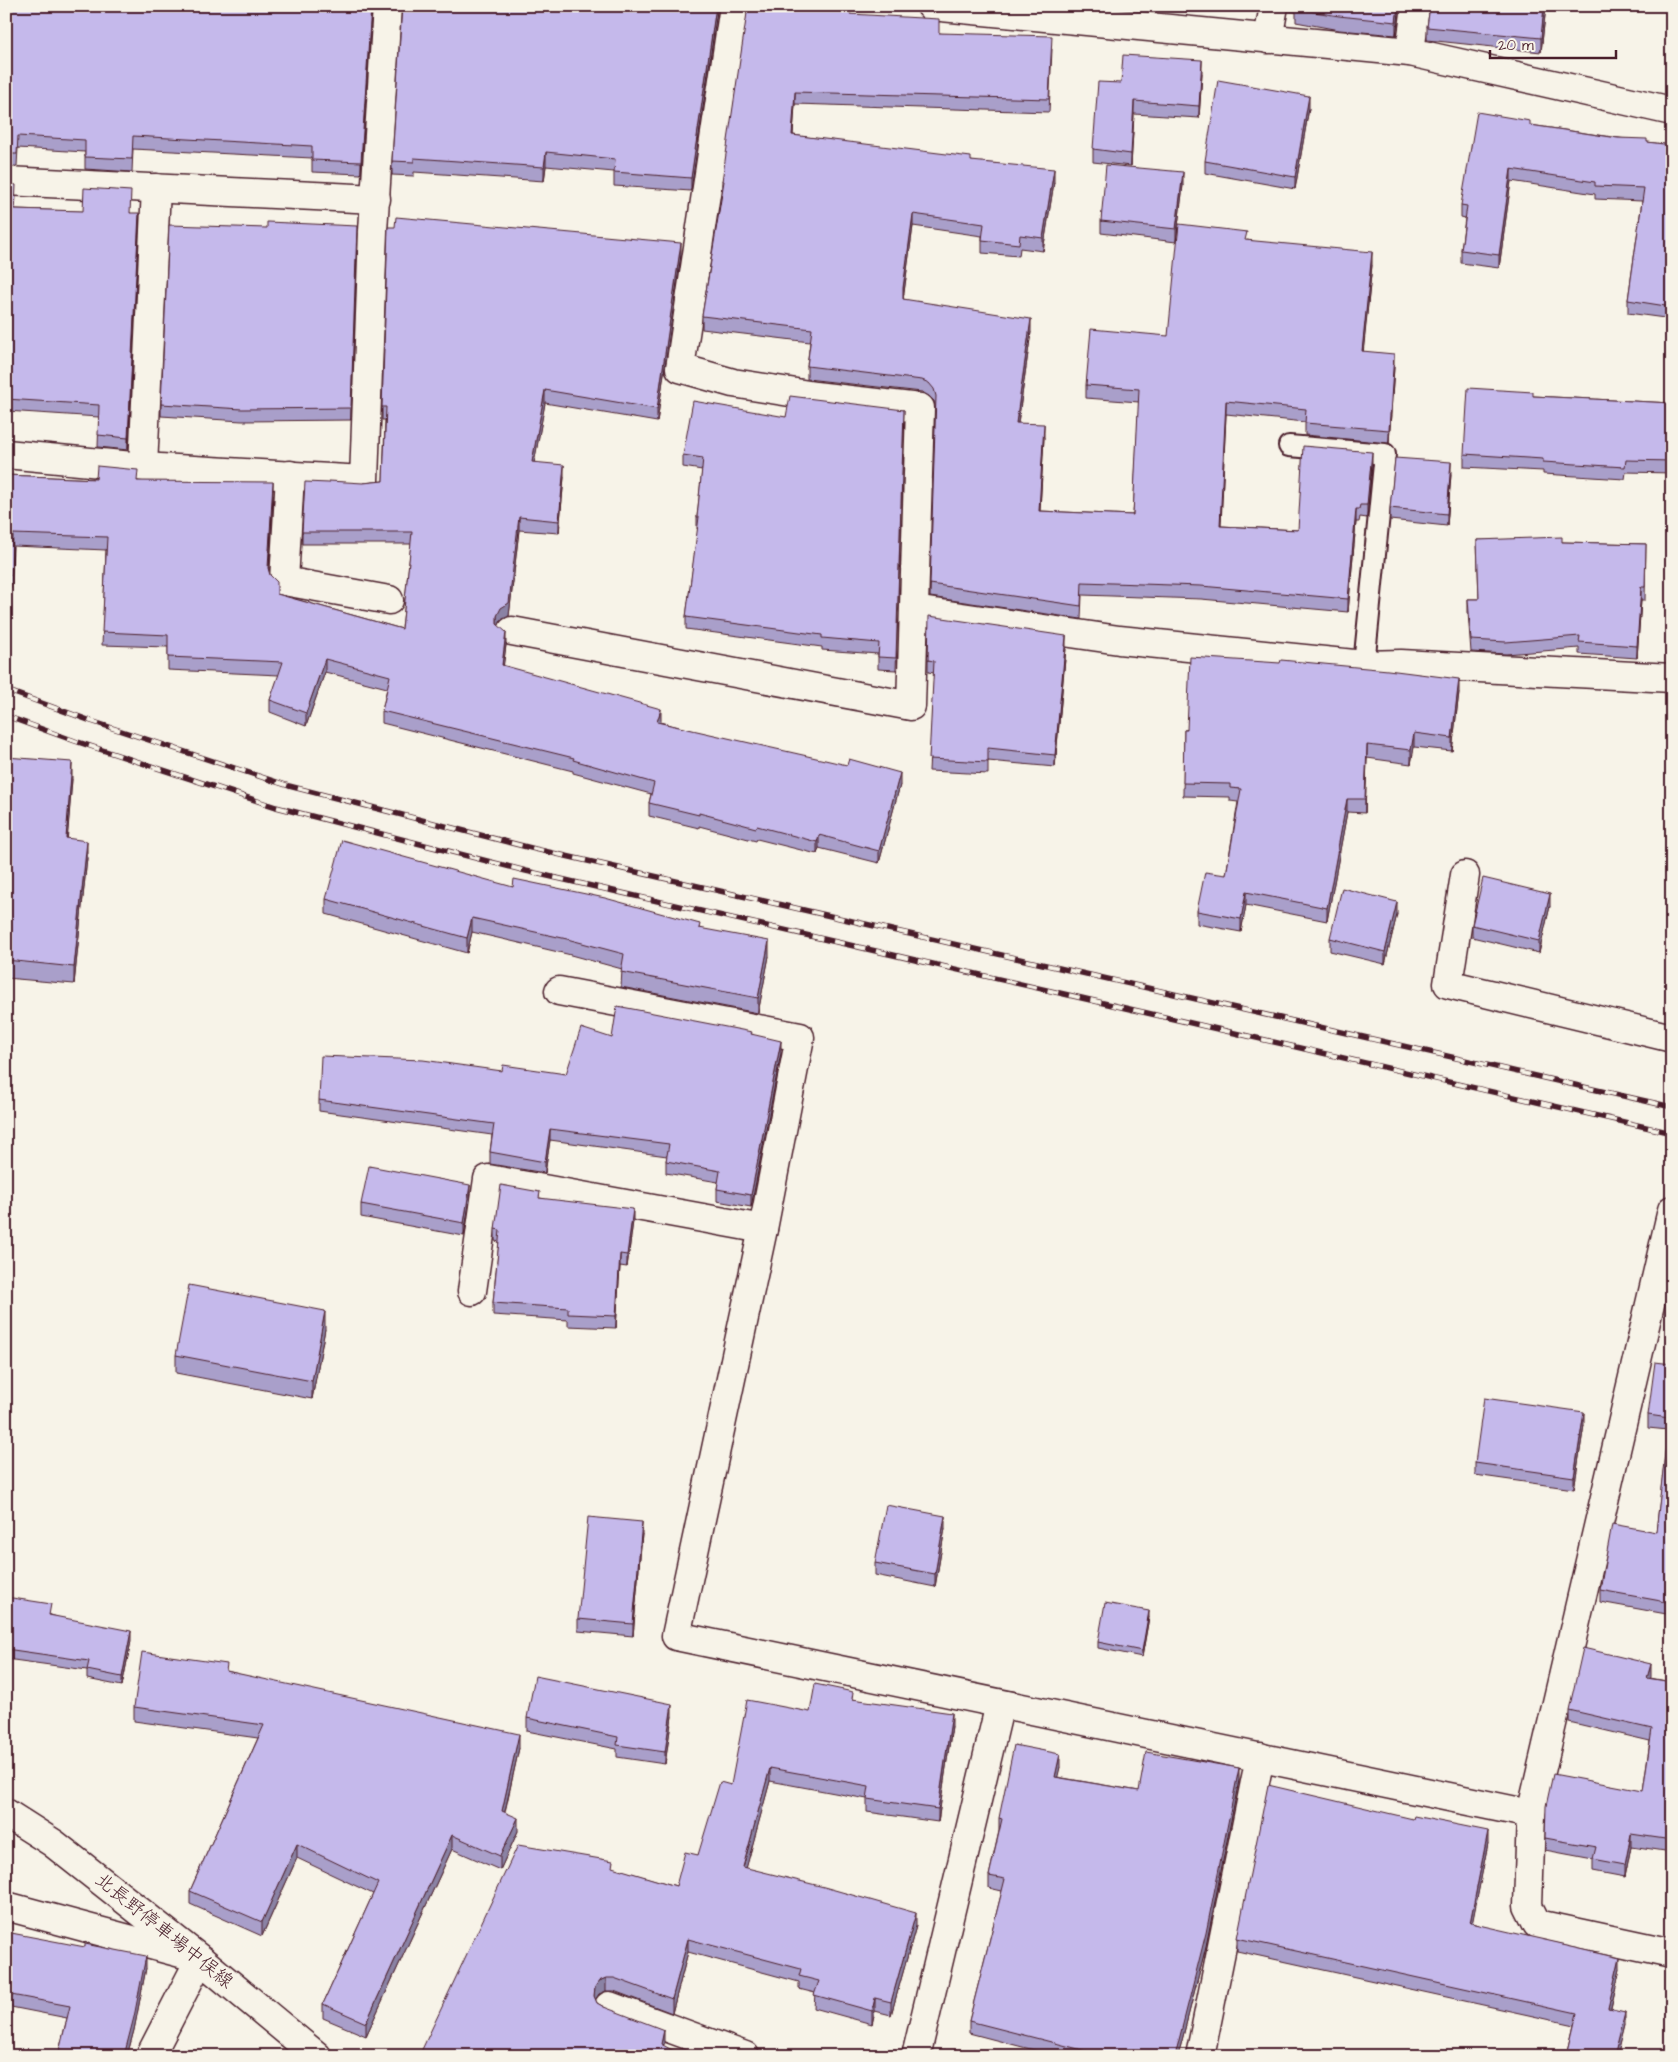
<svg xmlns="http://www.w3.org/2000/svg" width="1678" height="2062" font-family="'Architects Daughter','Klee One',sans-serif">
	<rect width="100%" height="100%" fill="#f7f3e8"/>
	<filter id="ink" filterUnits="userSpaceOnUse"><feTurbulence type="fractalNoise" baseFrequency=".02" numOctaves="2"/><feDisplacementMap in="SourceGraphic" scale="10" xChannelSelector="R" yChannelSelector="G"/><feConvolveMatrix kernelMatrix="1 2 1 2 8 2 1 2 1" color-interpolation-filters="sRGB"/></filter>
	<g filter="url(#ink)">
		<g fill="none" stroke-linecap="round" stroke-linejoin="round">
			<defs>
				<path id="lane" d="M 1289,446 L 1385,454 L 1364,665"/>
				<g id="street">
					<path d="M 931,6 L 1410,52 L 1672,111"/>
					<path d="M 1268,39 L 1274,6"/>
					<path d="M 1410,52 L 1416,6"/>
					<path d="M 6,181 L 376,199"/>
					<path d="M 6,454 L 143,467 L 364,480 L 373,231 L 387,6"/>
					<path d="M 143,467 L 156,188"/>
					<path d="M 290,475 L 284,581 L 389,600"/>
					<path d="M 914,610 L 1119,640 L 1364,665 L 1401,664 L 1672,678"/>
					<path d="M 512,631 L 911,706 L 920,408 L 815,396 L 733,383 L 680,368 L 734,6"/>
					<path d="M 1465,875 L 1448,984 L 1672,1038"/>
					<path d="M 559,991 L 800,1037 L 763,1229 L 676,1636 L 1531,1814 L 1528,1906 L 1537,1924 L 1672,1953"/>
					<path d="M 472,1291 L 488,1179 L 763,1229"/>
					<path d="M 1531,1814 L 1672,1210"/>
					<path d="M 609,2006 L 745,2056"/>
					<path d="M 150,2056 L 200,1959"/>
					<path d="M 916,2056 L 1000,1704"/>
					<path d="M 1200,2056 L 1260,1757"/>
				</g>
				<g id="secondary">
					<path d="M 6,1813 L 53,1843 L 200,1959 L 317,2056"/>
					<path d="M 6,1906 L 188,1955"/>
				</g>
			</defs>
			<!-- lane casing -->
			<use href="#lane" stroke="#4a1f2b" stroke-width="24"/>
			<!-- street casing -->
			<use href="#street" stroke="#4a1f2b" stroke-width="31"/>
			<!-- secondary casing -->
			<use href="#secondary" stroke="#4a1f2b" stroke-width="31"/>
			<!-- lane -->
			<use href="#lane" stroke="#f7f3e8" stroke-width="20"/>
			<!-- street -->
			<use href="#street" stroke="#f7f3e8" stroke-width="28"/>
			<!-- secondary -->
			<use href="#secondary" stroke="#f7f3e8" stroke-width="28"/>
			<defs>
				<g id="rail">
					<path d="M 6,690 L 91,721 L 289,786 L 535,849 L 1672,1107"/>
					<path d="M 6,716 L 75,741 L 276,807 L 526,871 L 1672,1133"/>
				</g>
			</defs>
			<!-- rail casing -->
			<use href="#rail" stroke="#4a1f2b" stroke-width="5.5"/>
			<!-- rail -->
			<use href="#rail" stroke="#f7f3e8" stroke-width="4" stroke-dasharray="11" stroke-linecap="butt"/>
		</g>
		<!-- wall -->
		<g fill="#a99fca" stroke="#4a1f2b">
			<path d="M 6,6 L 371,6 L 361,174 L 312,172 L 312,158 L 133,149 L 132,172 L 85,169 L 85,152 L 18,148 L 17,166 L 6,167 Z"/>
			<path d="M 717,6 L 717,11 L 691,191 L 614,186 L 614,172 L 546,166 L 544,181 L 414,172 L 414,176 L 392,175 L 392,161 Z"/>
			<path d="M 1289,6 L 1400,6 L 1396,35 L 1339,30 L 1296,22 L 1296,12 L 1289,11 Z"/>
			<path d="M 1430,6 L 1546,6 L 1541,52 L 1427,40 L 1427,27 Z"/>
			<path d="M 773,8 L 851,14 L 939,33 L 1052,49 L 1049,112 L 795,104 L 793,135 L 971,161 L 1054,182 L 1043,251 L 1020,248 L 1019,256 L 982,253 L 982,236 L 913,226 L 903,299 L 1031,332 L 1018,423 L 1044,437 L 1040,511 L 1133,515 L 1139,402 L 1086,398 L 1086,385 L 1168,336 L 1247,240 L 1372,265 L 1363,351 L 1394,367 L 1389,443 L 1305,435 L 1305,422 L 1226,414 L 1221,526 L 1298,530 L 1372,465 L 1367,518 L 1360,517 L 1359,522 L 1356,522 L 1348,612 L 1201,599 L 1082,595 L 1081,619 L 930,597 L 935,407 L 934,401 L 929,396 L 922,392 L 807,379 L 807,366 L 810,342 L 702,329 L 702,316 L 722,194 L 722,181 Z"/>
			<path d="M 1202,73 L 1199,118 L 1134,114 L 1131,166 L 1093,162 L 1093,149 L 1121,83 Z"/>
			<path d="M 1309,108 L 1295,189 L 1205,173 L 1205,161 Z"/>
			<path d="M 1530,125 L 1647,142 L 1672,145 L 1672,319 L 1628,313 L 1628,300 L 1642,201 L 1595,199 L 1595,194 L 1511,181 L 1499,268 L 1461,263 L 1461,250 L 1465,218 L 1461,217 L 1461,205 Z"/>
			<path d="M 6,183 L 16,197 L 15,209 L 131,213 L 139,225 L 128,450 L 98,447 L 99,417 L 6,411 Z"/>
			<path d="M 1183,185 L 1176,242 L 1101,233 L 1101,221 Z"/>
			<path d="M 357,238 L 351,420 L 242,421 L 161,416 L 161,404 Z"/>
			<path d="M 681,255 L 657,422 L 545,403 L 534,462 L 564,477 L 559,533 L 519,530 L 509,616 L 501,620 L 498,625 L 506,645 L 503,666 L 661,721 L 660,722 L 900,785 L 879,863 L 819,848 L 817,854 L 757,839 L 756,841 L 699,826 L 699,828 L 649,816 L 649,803 L 651,794 L 573,773 L 573,771 L 382,723 L 382,711 L 387,688 L 325,672 L 306,726 L 270,712 L 270,700 L 279,675 L 168,670 L 168,647 L 102,645 L 106,550 L 13,546 L 11,588 L 6,587 L 6,475 L 138,481 L 273,495 L 269,570 L 270,575 L 277,594 L 402,629 L 411,544 L 302,544 L 302,532 L 363,483 L 383,481 L 385,420 L 382,420 L 382,407 Z"/>
			<path d="M 1533,396 L 1672,403 L 1672,473 L 1626,472 L 1625,479 L 1543,474 L 1543,471 L 1464,467 L 1464,454 Z"/>
			<path d="M 904,410 L 896,670 L 878,669 L 878,654 L 822,650 L 822,647 L 686,629 L 686,617 L 698,529 L 697,529 L 697,517 L 702,470 L 683,467 L 683,455 L 786,417 Z"/>
			<path d="M 1451,474 L 1447,526 L 1390,520 L 1390,508 Z"/>
			<path d="M 1477,540 L 1562,542 L 1646,544 L 1645,600 L 1641,600 L 1637,658 L 1579,654 L 1579,648 L 1506,654 L 1471,652 L 1468,612 L 1468,599 L 1479,599 Z"/>
			<path d="M 1066,648 L 1055,767 L 988,761 L 988,774 L 929,771 L 934,673 L 928,672 L 928,660 Z"/>
			<path d="M 1672,679 L 1672,734 L 1670,734 Z"/>
			<path d="M 1459,692 L 1452,751 L 1414,747 L 1411,764 L 1367,758 L 1365,813 L 1347,812 L 1327,921 L 1246,905 L 1241,932 L 1197,924 L 1197,911 L 1226,875 L 1238,802 L 1230,801 L 1230,797 L 1183,796 L 1184,730 Z"/>
			<path d="M 6,757 L 72,779 L 67,839 L 87,858 L 74,984 L 6,978 Z"/>
			<path d="M 513,887 L 700,928 L 769,956 L 758,1013 L 621,987 L 622,969 L 567,954 L 472,932 L 467,953 L 326,914 L 326,899 Z"/>
			<path d="M 1550,906 L 1539,953 L 1472,937 L 1472,925 Z"/>
			<path d="M 1397,914 L 1385,964 L 1330,951 L 1330,938 Z"/>
			<path d="M 752,1034 L 781,1053 L 751,1207 L 717,1201 L 717,1189 L 718,1182 L 666,1173 L 666,1161 L 667,1156 L 550,1140 L 545,1173 L 490,1164 L 490,1152 L 492,1135 L 319,1111 L 319,1100 L 502,1071 L 566,1074 L 612,1038 Z"/>
			<path d="M 470,1198 L 464,1236 L 361,1217 L 361,1204 Z"/>
			<path d="M 540,1198 L 633,1221 L 627,1267 L 620,1266 L 616,1328 L 568,1326 L 568,1320 L 493,1315 L 493,1303 L 499,1242 L 495,1241 L 495,1229 Z"/>
			<path d="M 325,1329 L 312,1399 L 176,1373 L 176,1355 Z"/>
			<path d="M 1672,1364 L 1672,1615 L 1600,1602 L 1600,1590 L 1656,1532 L 1668,1430 L 1648,1428 L 1648,1415 Z"/>
			<path d="M 1584,1425 L 1574,1489 L 1475,1475 L 1475,1463 Z"/>
			<path d="M 945,1528 L 935,1587 L 875,1575 L 875,1563 Z"/>
			<path d="M 642,1534 L 633,1636 L 578,1631 L 578,1619 Z"/>
			<path d="M 6,1597 L 51,1615 L 131,1641 L 122,1686 L 87,1679 L 87,1670 L 6,1659 Z"/>
			<path d="M 1149,1617 L 1142,1657 L 1098,1648 L 1098,1642 Z"/>
			<path d="M 227,1671 L 519,1748 L 505,1812 L 518,1831 L 500,1870 L 452,1849 L 366,2036 L 323,2018 L 323,2004 L 373,1894 L 297,1858 L 262,1936 L 190,1904 L 190,1891 L 258,1738 L 134,1721 L 134,1707 Z"/>
			<path d="M 1651,1677 L 1650,1678 L 1672,1682 L 1672,1852 L 1631,1846 L 1625,1877 L 1593,1871 L 1593,1859 L 1545,1850 L 1545,1838 L 1643,1791 L 1650,1741 L 1569,1722 L 1569,1710 Z"/>
			<path d="M 853,1699 L 952,1726 L 938,1822 L 867,1812 L 867,1799 L 770,1781 L 746,1868 L 916,1926 L 891,2015 L 875,2011 L 872,2024 L 814,2008 L 815,1993 L 799,1989 L 799,1982 L 688,1952 L 672,2013 L 614,1991 L 606,1991 L 599,1994 L 595,1999 L 597,2003 L 604,2007 L 664,2043 L 664,2045 L 419,2056 L 613,1868 L 676,1886 L 698,1855 L 731,1785 L 810,1712 Z"/>
			<path d="M 672,1716 L 665,1764 L 617,1757 L 617,1749 L 527,1731 L 527,1718 Z"/>
			<path d="M 1060,1767 L 1057,1777 L 1139,1791 L 1239,1780 L 1206,1946 L 1179,2052 L 1191,2056 L 1057,2056 L 969,2033 L 969,2021 L 1002,1891 L 989,1888 L 989,1876 L 999,1831 L 999,1818 Z"/>
			<path d="M 1488,1843 L 1472,1923 L 1620,1969 L 1611,2008 L 1625,2024 L 1617,2056 L 1568,2056 L 1568,2051 L 1574,2025 L 1237,1951 L 1237,1938 Z"/>
			<path d="M 6,1932 L 146,1968 L 134,2030 L 127,2056 L 58,2056 L 67,2018 L 6,2006 Z"/>
		</g>
		<!-- shaded-wall -->
		<g fill="#8a82a4" stroke="#4a1f2b">
			<path d="M 371,6 L 361,174 L 361,162 Z"/>
			<path d="M 716,6 L 717,6 L 717,11 L 691,191 L 691,178 Z"/>
			<path d="M 1398,6 L 1400,6 L 1396,35 L 1396,22 Z"/>
			<path d="M 1544,6 L 1546,6 L 1541,52 L 1541,38 Z"/>
			<path d="M 1202,60 L 1202,73 L 1199,118 L 1199,106 Z"/>
			<path d="M 795,92 L 795,104 L 792,148 L 792,135 Z"/>
			<path d="M 1309,96 L 1309,108 L 1295,189 L 1295,177 Z"/>
			<path d="M 1134,101 L 1134,114 L 1131,166 L 1131,154 Z"/>
			<path d="M 546,152 L 546,166 L 544,181 L 544,167 Z"/>
			<path d="M 1054,169 L 1054,182 L 1043,251 L 1043,238 Z"/>
			<path d="M 1511,169 L 1511,181 L 1499,268 L 1499,255 Z"/>
			<path d="M 1183,172 L 1183,185 L 1176,242 L 1176,229 Z"/>
			<path d="M 139,213 L 139,225 L 128,450 L 128,438 Z"/>
			<path d="M 913,214 L 913,226 L 903,300 L 903,288 Z"/>
			<path d="M 357,226 L 357,238 L 351,420 L 351,408 Z"/>
			<path d="M 681,243 L 681,255 L 657,422 L 657,409 Z"/>
			<path d="M 1372,252 L 1372,265 L 1362,364 L 1362,351 Z"/>
			<path d="M 1031,319 L 1031,332 L 1016,436 L 1016,423 Z"/>
			<path d="M 1394,354 L 1394,367 L 1389,443 L 1389,430 Z"/>
			<path d="M 545,390 L 545,403 L 532,475 L 532,462 Z"/>
			<path d="M 1226,401 L 1226,414 L 1220,539 L 1220,526 Z"/>
			<path d="M 1044,424 L 1044,437 L 1039,524 L 1039,511 Z"/>
			<path d="M 1372,452 L 1372,465 L 1367,518 L 1367,505 Z"/>
			<path d="M 1451,462 L 1451,474 L 1447,526 L 1447,514 Z"/>
			<path d="M 564,465 L 564,477 L 559,533 L 559,521 Z"/>
			<path d="M 273,482 L 273,495 L 268,580 L 268,568 Z"/>
			<path d="M 1356,509 L 1356,522 L 1348,612 L 1348,599 Z"/>
			<path d="M 519,517 L 519,530 L 509,616 L 501,620 L 497,629 L 497,616 Z"/>
			<path d="M 1641,587 L 1641,600 L 1637,658 L 1637,646 Z"/>
			<path d="M 506,632 L 506,645 L 502,678 L 502,665 Z"/>
			<path d="M 1066,636 L 1066,648 L 1055,767 L 1055,755 Z"/>
			<path d="M 325,659 L 325,672 L 306,726 L 306,713 Z"/>
			<path d="M 1459,679 L 1459,692 L 1452,751 L 1452,738 Z"/>
			<path d="M 661,709 L 661,721 L 657,734 L 657,722 Z"/>
			<path d="M 1414,733 L 1414,747 L 1411,764 L 1411,750 Z"/>
			<path d="M 1367,745 L 1367,758 L 1365,813 L 1365,799 Z"/>
			<path d="M 72,762 L 72,779 L 66,856 L 66,838 Z"/>
			<path d="M 900,773 L 900,785 L 879,863 L 879,851 Z"/>
			<path d="M 1347,799 L 1347,812 L 1327,921 L 1327,908 Z"/>
			<path d="M 819,835 L 819,848 L 817,854 L 817,842 Z"/>
			<path d="M 87,841 L 87,858 L 74,984 L 74,967 Z"/>
			<path d="M 1246,892 L 1246,905 L 1241,932 L 1241,919 Z"/>
			<path d="M 1550,894 L 1550,906 L 1539,953 L 1539,941 Z"/>
			<path d="M 1397,902 L 1397,914 L 1385,964 L 1385,952 Z"/>
			<path d="M 472,918 L 472,932 L 467,953 L 467,938 Z"/>
			<path d="M 769,941 L 769,956 L 758,1013 L 758,998 Z"/>
			<path d="M 781,1041 L 781,1053 L 751,1207 L 751,1195 Z"/>
			<path d="M 550,1129 L 550,1140 L 545,1173 L 545,1162 Z"/>
			<path d="M 470,1185 L 470,1198 L 464,1236 L 464,1223 Z"/>
			<path d="M 633,1209 L 633,1221 L 627,1267 L 627,1255 Z"/>
			<path d="M 620,1254 L 620,1266 L 616,1328 L 616,1316 Z"/>
			<path d="M 325,1311 L 325,1329 L 312,1399 L 312,1381 Z"/>
			<path d="M 1584,1412 L 1584,1425 L 1574,1489 L 1574,1477 Z"/>
			<path d="M 945,1516 L 945,1528 L 935,1587 L 935,1574 Z"/>
			<path d="M 642,1522 L 642,1534 L 633,1636 L 633,1624 Z"/>
			<path d="M 1149,1611 L 1149,1617 L 1142,1657 L 1142,1651 Z"/>
			<path d="M 131,1631 L 131,1641 L 122,1686 L 122,1677 Z"/>
			<path d="M 1651,1664 L 1651,1677 L 1647,1690 L 1647,1678 Z"/>
			<path d="M 672,1704 L 672,1716 L 665,1764 L 665,1752 Z"/>
			<path d="M 952,1713 L 952,1726 L 938,1822 L 938,1809 Z"/>
			<path d="M 519,1734 L 519,1748 L 502,1824 L 502,1811 Z"/>
			<path d="M 1060,1754 L 1060,1767 L 1055,1789 L 1055,1777 Z"/>
			<path d="M 770,1768 L 770,1781 L 743,1880 L 743,1867 Z"/>
			<path d="M 1239,1768 L 1239,1780 L 1206,1946 L 1178,2056 L 1176,2052 Z"/>
			<path d="M 518,1818 L 518,1831 L 500,1870 L 500,1856 Z"/>
			<path d="M 1488,1831 L 1488,1843 L 1470,1935 L 1470,1923 Z"/>
			<path d="M 1631,1834 L 1631,1846 L 1625,1877 L 1625,1865 Z"/>
			<path d="M 452,1835 L 452,1849 L 366,2036 L 366,2023 Z"/>
			<path d="M 297,1844 L 297,1858 L 262,1936 L 262,1922 Z"/>
			<path d="M 916,1913 L 916,1926 L 891,2015 L 891,2002 Z"/>
			<path d="M 688,1939 L 688,1952 L 672,2013 L 672,1999 Z"/>
			<path d="M 146,1956 L 146,1968 L 134,2030 L 127,2056 L 124,2056 Z"/>
			<path d="M 1620,1957 L 1620,1969 L 1608,2020 L 1608,2008 Z"/>
			<path d="M 606,1978 L 606,1991 L 599,1994 L 595,2000 L 594,1996 L 595,1987 L 599,1981 Z"/>
			<path d="M 875,1998 L 875,2011 L 872,2024 L 872,2011 Z"/>
			<path d="M 1625,2012 L 1625,2024 L 1617,2056 L 1614,2056 Z"/>
			<path d="M 664,2030 L 664,2043 L 661,2056 L 661,2044 Z"/>
		</g>
		<!-- building -->
		<g fill="#c5b9eb" stroke="#4a1f2b">
			<path d="M 6,6 L 371,6 L 361,162 L 312,160 L 312,146 L 133,136 L 132,159 L 85,157 L 85,140 L 18,136 L 17,154 L 6,154 Z"/>
			<path d="M 402,6 L 716,6 L 691,178 L 614,172 L 615,159 L 546,152 L 544,167 L 414,158 L 414,162 L 392,161 Z"/>
			<path d="M 748,6 L 766,6 L 773,8 L 774,6 L 821,6 L 851,11 L 850,14 L 939,19 L 939,33 L 1052,36 L 1049,99 L 795,92 L 792,135 L 971,157 L 971,161 L 1054,169 L 1043,238 L 1020,235 L 1019,244 L 982,240 L 984,224 L 913,214 L 903,288 L 903,299 L 1031,319 L 1016,423 L 1044,424 L 1039,511 L 1133,515 L 1139,389 L 1086,385 L 1091,329 L 1168,336 L 1179,224 L 1247,232 L 1245,240 L 1372,252 L 1362,351 L 1394,354 L 1389,430 L 1305,423 L 1306,409 L 1226,401 L 1220,526 L 1298,530 L 1303,446 L 1372,452 L 1367,505 L 1360,505 L 1359,509 L 1356,509 L 1348,599 L 1201,586 L 1082,582 L 1081,606 L 930,584 L 936,396 L 934,389 L 929,383 L 922,380 L 807,366 L 812,329 L 702,316 L 724,181 L 722,181 Z"/>
			<path d="M 1296,6 L 1398,6 L 1396,22 L 1339,16 L 1296,9 Z"/>
			<path d="M 1430,6 L 1544,6 L 1541,38 L 1427,27 Z"/>
			<path d="M 1123,55 L 1202,60 L 1199,106 L 1134,101 L 1131,154 L 1093,149 L 1098,82 L 1121,83 Z"/>
			<path d="M 1218,80 L 1309,96 L 1295,177 L 1205,161 Z"/>
			<path d="M 1477,112 L 1530,121 L 1530,125 L 1618,138 L 1647,139 L 1647,142 L 1672,145 L 1672,307 L 1628,300 L 1644,188 L 1595,186 L 1595,182 L 1511,169 L 1499,255 L 1461,250 L 1467,206 L 1461,205 Z"/>
			<path d="M 1106,165 L 1183,172 L 1176,229 L 1101,221 Z"/>
			<path d="M 6,183 L 16,185 L 15,209 L 83,211 L 84,188 L 131,191 L 130,213 L 139,213 L 128,438 L 98,435 L 99,405 L 6,399 Z"/>
			<path d="M 396,217 L 681,243 L 657,409 L 545,390 L 532,462 L 564,465 L 559,521 L 519,517 L 509,603 L 501,608 L 497,616 L 497,624 L 506,632 L 502,665 L 661,709 L 657,722 L 847,765 L 849,759 L 900,773 L 879,851 L 819,835 L 817,842 L 757,826 L 756,828 L 699,813 L 699,815 L 649,803 L 654,783 L 573,760 L 574,758 L 382,711 L 390,676 L 325,659 L 306,713 L 270,700 L 283,662 L 168,657 L 168,635 L 102,632 L 107,537 L 13,534 L 11,575 L 6,575 L 6,475 L 96,479 L 97,466 L 138,470 L 137,481 L 273,482 L 268,568 L 270,575 L 277,582 L 277,594 L 402,629 L 412,532 L 302,532 L 305,482 L 329,483 L 329,481 L 363,483 L 383,481 L 386,407 L 382,407 L 388,227 L 395,227 Z"/>
			<path d="M 267,222 L 357,226 L 351,408 L 242,409 L 161,404 L 169,225 L 267,228 Z"/>
			<path d="M 1468,388 L 1533,392 L 1533,396 L 1672,403 L 1672,461 L 1626,460 L 1625,467 L 1543,462 L 1543,459 L 1464,454 Z"/>
			<path d="M 790,396 L 904,410 L 896,658 L 878,657 L 879,643 L 822,638 L 822,635 L 686,617 L 699,517 L 697,517 L 703,458 L 683,455 L 693,401 L 786,417 Z"/>
			<path d="M 1395,458 L 1451,462 L 1447,514 L 1390,508 Z"/>
			<path d="M 1562,537 L 1562,542 L 1646,544 L 1645,587 L 1641,587 L 1637,646 L 1579,642 L 1580,636 L 1506,642 L 1471,640 L 1468,599 L 1479,599 L 1477,540 Z"/>
			<path d="M 929,616 L 1066,636 L 1055,755 L 988,748 L 988,762 L 929,759 L 934,661 L 928,660 Z"/>
			<path d="M 1190,657 L 1280,663 L 1281,660 L 1388,670 L 1459,679 L 1452,738 L 1414,733 L 1411,750 L 1367,745 L 1365,799 L 1347,799 L 1327,908 L 1246,892 L 1241,919 L 1197,911 L 1205,872 L 1226,875 L 1241,789 L 1230,788 L 1230,784 L 1183,783 L 1184,730 L 1187,730 Z"/>
			<path d="M 1671,679 L 1672,679 L 1672,716 L 1670,716 Z"/>
			<path d="M 6,757 L 72,762 L 66,838 L 87,841 L 74,967 L 6,960 Z"/>
			<path d="M 342,840 L 513,887 L 514,879 L 605,898 L 700,924 L 699,928 L 769,941 L 758,998 L 621,972 L 624,954 L 567,939 L 472,918 L 467,938 L 326,899 Z"/>
			<path d="M 1483,878 L 1550,894 L 1539,941 L 1472,925 Z"/>
			<path d="M 1342,888 L 1397,902 L 1385,952 L 1330,938 Z"/>
			<path d="M 617,1006 L 752,1032 L 751,1034 L 781,1041 L 751,1195 L 717,1189 L 720,1171 L 666,1161 L 669,1144 L 550,1129 L 545,1162 L 490,1152 L 494,1124 L 319,1100 L 321,1056 L 423,1060 L 502,1071 L 503,1065 L 566,1074 L 581,1028 L 612,1038 Z"/>
			<path d="M 369,1166 L 470,1185 L 464,1223 L 361,1204 Z"/>
			<path d="M 501,1185 L 540,1192 L 539,1198 L 633,1209 L 627,1255 L 620,1254 L 616,1316 L 568,1314 L 568,1308 L 493,1303 L 500,1230 L 495,1229 Z"/>
			<path d="M 189,1285 L 325,1311 L 312,1381 L 176,1355 Z"/>
			<path d="M 1655,1362 L 1672,1364 L 1672,1603 L 1600,1590 L 1612,1524 L 1656,1532 L 1669,1418 L 1648,1415 Z"/>
			<path d="M 1484,1398 L 1584,1412 L 1574,1477 L 1475,1463 Z"/>
			<path d="M 886,1505 L 945,1516 L 935,1574 L 875,1563 Z"/>
			<path d="M 588,1517 L 642,1522 L 633,1624 L 578,1619 Z"/>
			<path d="M 6,1597 L 51,1604 L 49,1615 L 131,1631 L 122,1677 L 87,1670 L 89,1661 L 6,1649 Z"/>
			<path d="M 1105,1603 L 1149,1611 L 1142,1651 L 1098,1642 Z"/>
			<path d="M 1583,1648 L 1651,1664 L 1647,1678 L 1672,1682 L 1672,1840 L 1631,1834 L 1625,1865 L 1593,1859 L 1596,1847 L 1545,1838 L 1546,1806 L 1553,1774 L 1643,1791 L 1652,1729 L 1569,1710 Z"/>
			<path d="M 142,1652 L 227,1664 L 226,1671 L 519,1734 L 502,1811 L 518,1818 L 500,1856 L 452,1835 L 366,2023 L 323,2004 L 378,1883 L 297,1844 L 262,1922 L 190,1891 L 264,1725 L 134,1707 Z"/>
			<path d="M 535,1676 L 672,1704 L 665,1752 L 617,1745 L 618,1737 L 527,1718 Z"/>
			<path d="M 815,1684 L 853,1692 L 852,1699 L 952,1713 L 938,1809 L 867,1799 L 869,1786 L 770,1768 L 743,1867 L 824,1887 L 916,1913 L 891,2002 L 875,1998 L 872,2011 L 814,1995 L 819,1981 L 799,1976 L 801,1969 L 688,1939 L 672,1999 L 614,1978 L 606,1978 L 599,1981 L 595,1987 L 594,1996 L 597,2003 L 604,2007 L 664,2030 L 661,2044 L 683,2056 L 419,2056 L 518,1845 L 613,1861 L 612,1867 L 676,1886 L 685,1852 L 698,1855 L 720,1782 L 731,1785 L 747,1700 L 810,1712 Z"/>
			<path d="M 1014,1745 L 1060,1754 L 1055,1777 L 1139,1791 L 1146,1752 L 1239,1768 L 1206,1933 L 1176,2052 L 1189,2054 L 1191,2056 L 1106,2056 L 969,2021 L 1005,1879 L 989,1876 L 1002,1819 L 999,1818 Z"/>
			<path d="M 1268,1785 L 1413,1819 L 1414,1816 L 1488,1831 L 1470,1923 L 1620,1957 L 1608,2008 L 1625,2012 L 1614,2056 L 1591,2056 L 1568,2051 L 1577,2013 L 1237,1938 Z"/>
			<path d="M 6,1932 L 85,1947 L 85,1944 L 146,1956 L 134,2017 L 124,2056 L 58,2056 L 70,2006 L 6,1994 Z"/>
		</g>
	</g>
	<g text-anchor="middle" dominant-baseline="central" stroke-width="4" stroke-linejoin="round" paint-order="stroke">
		<!-- street labels -->
		<g font-size="19" fill="#4a1f2b" stroke="#f7f3e8">
			<text transform="translate(164 1931) rotate(39)">北長野停車場中俣線</text>
		</g>
	</g>
	<!-- margin -->
	<rect width="1678" height="2062" fill="none" stroke="#f7f3e8" stroke-width="25"/>
	<rect x="12" y="12" width="1653" height="2037" fill="none" stroke="#4a1f2b" stroke-width="2" filter="url(#ink)"/>
	<!-- scale -->
	<path d="M1490 50v8h126v-8" fill="none" stroke="#4a1f2b" stroke-width="2.5"/>
	<text x="1498" y="50" font-size="15" fill="#4a1f2b" stroke="#f7f3e8" stroke-width="4" paint-order="stroke">20 m</text>
</svg>
